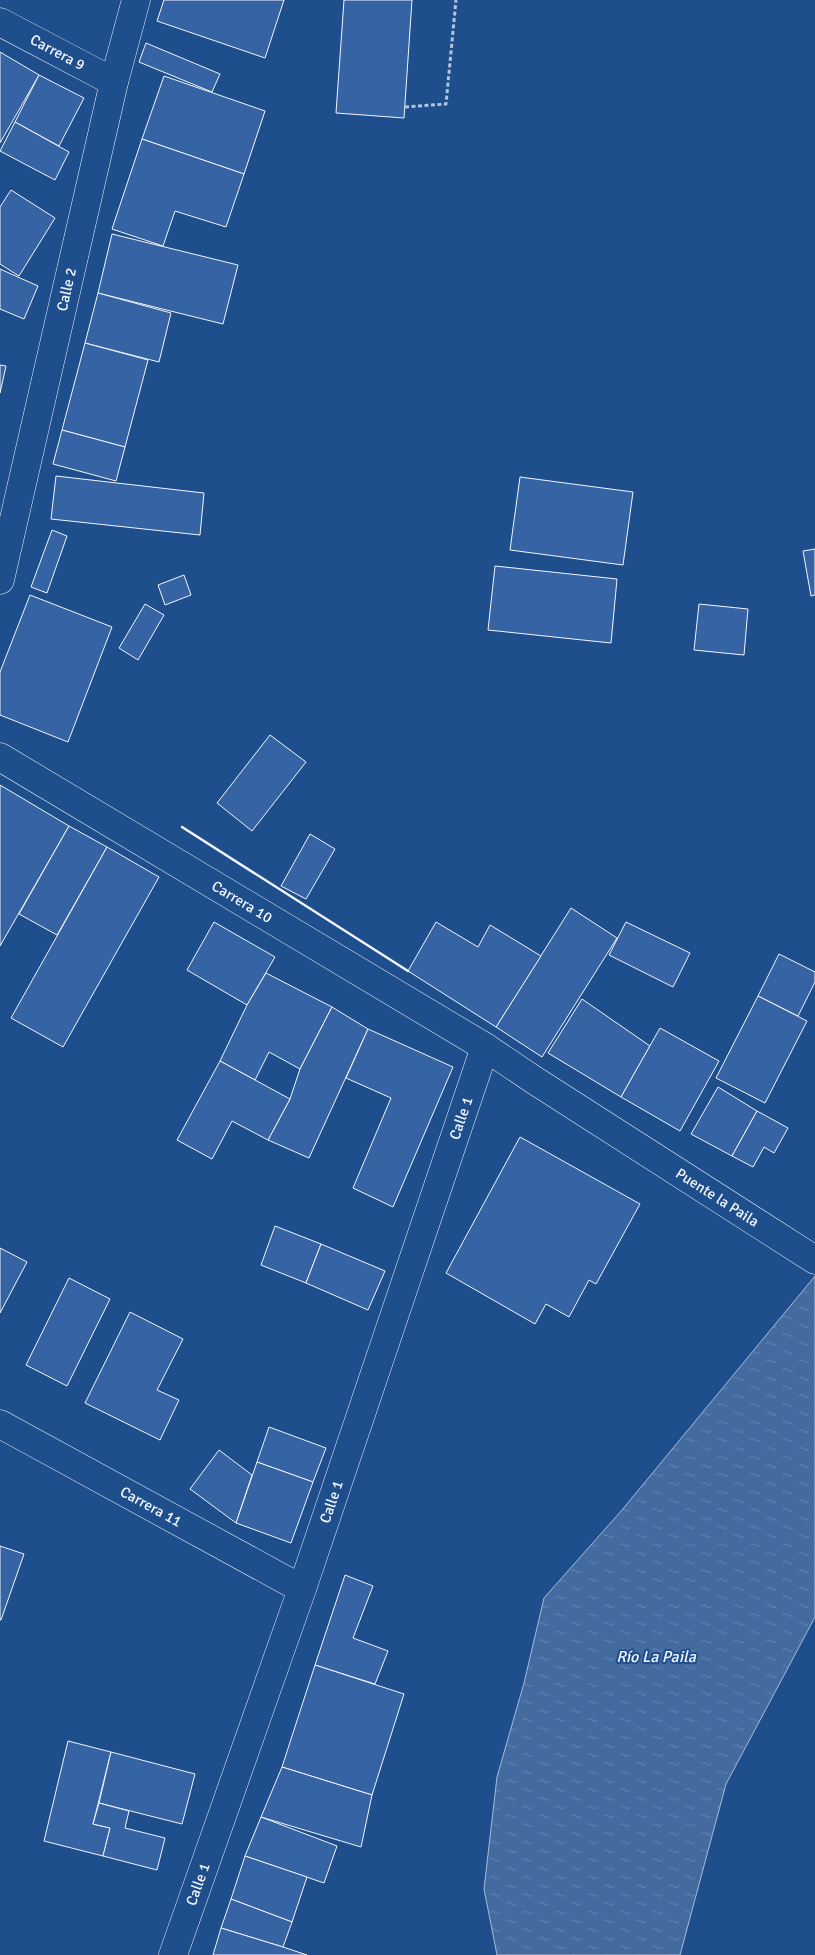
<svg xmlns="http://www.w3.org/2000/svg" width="815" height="1955" font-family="Signika,sans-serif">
	<defs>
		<pattern id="water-ripples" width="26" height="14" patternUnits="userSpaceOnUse" patternTransform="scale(1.25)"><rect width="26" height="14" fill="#446ba0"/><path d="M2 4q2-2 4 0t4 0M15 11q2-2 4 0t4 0" fill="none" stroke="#5f81ae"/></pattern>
	</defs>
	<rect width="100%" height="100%" fill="#1f4e8c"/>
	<!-- water -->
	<path fill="url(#water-ripples)" stroke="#a8bbd7" d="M 815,1276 L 815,1617 L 726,1784 L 680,1955 L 497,1955 L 484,1889 L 497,1777 L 524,1683 L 544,1598 L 622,1510 Z"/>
	<!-- building -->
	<g fill="#3563a3" stroke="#f2f6ff">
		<path d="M 164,0 L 284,0 L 265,58 L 157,21 Z"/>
		<path d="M 344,0 L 412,0 L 404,118 L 336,113 Z"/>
		<path d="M 146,43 L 220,74 L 212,92 L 139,62 Z"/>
		<path d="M 0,52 L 39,75 L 0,143 Z"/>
		<path d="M 39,75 L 84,98 L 59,146 L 15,122 Z"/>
		<path d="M 164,76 L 265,111 L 244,174 L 142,139 Z"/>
		<path d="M 15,122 L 69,152 L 55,180 L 0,151 Z"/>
		<path d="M 142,139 L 244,174 L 226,227 L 175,211 L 163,246 L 112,229 Z"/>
		<path d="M 11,190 L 55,218 L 19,276 L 0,264 L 0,207 Z"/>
		<path d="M 112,234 L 238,265 L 223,324 L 98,293 Z"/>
		<path d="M 0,269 L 38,286 L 24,319 L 0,309 Z"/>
		<path d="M 98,293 L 171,313 L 159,362 L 85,343 Z"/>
		<path d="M 85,343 L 148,360 L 125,447 L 62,430 Z"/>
		<path d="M 0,365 L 6,366 L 0,393 Z"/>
		<path d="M 62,430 L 125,447 L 116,481 L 53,464 Z"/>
		<path d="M 56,476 L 204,493 L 200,535 L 51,519 Z"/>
		<path d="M 520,477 L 633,492 L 623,565 L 510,550 Z"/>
		<path d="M 52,530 L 67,536 L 47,593 L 31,587 Z"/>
		<path d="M 815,549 L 815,595 L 811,596 L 803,551 Z"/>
		<path d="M 495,566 L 617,579 L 611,643 L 488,630 Z"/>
		<path d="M 184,575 L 191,595 L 165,605 L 158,585 Z"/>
		<path d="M 30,595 L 112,627 L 68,742 L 0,715 L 0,672 Z"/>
		<path d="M 145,604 L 164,615 L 138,660 L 119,648 Z"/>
		<path d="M 699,604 L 748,609 L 744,655 L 694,650 Z"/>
		<path d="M 270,735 L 306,762 L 252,831 L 217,803 Z"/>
		<path d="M 0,785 L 69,826 L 0,946 Z"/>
		<path d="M 69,826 L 107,847 L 57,935 L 19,914 Z"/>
		<path d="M 310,834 L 335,849 L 306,899 L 281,886 Z"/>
		<path d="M 107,847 L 159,877 L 63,1047 L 11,1018 Z"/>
		<path d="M 571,908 L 617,938 L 542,1057 L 496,1027 Z"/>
		<path d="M 214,922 L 275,957 L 247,1005 L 187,970 Z"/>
		<path d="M 436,922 L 478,947 L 490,925 L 541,956 L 496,1027 L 408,971 Z"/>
		<path d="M 626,922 L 690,953 L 673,987 L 609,955 Z"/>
		<path d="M 779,954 L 815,972 L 815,982 L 798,1016 L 758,996 Z"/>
		<path d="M 266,973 L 332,1007 L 300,1069 L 269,1052 L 255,1080 L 220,1061 L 247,1005 Z"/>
		<path d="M 758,996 L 807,1021 L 765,1103 L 716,1078 Z"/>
		<path d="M 582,999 L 650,1046 L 621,1097 L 548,1053 Z"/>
		<path d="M 332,1007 L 368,1029 L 309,1158 L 268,1140 L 290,1099 L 300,1069 Z"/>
		<path d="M 660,1028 L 719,1061 L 680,1131 L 621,1097 Z"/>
		<path d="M 368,1029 L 453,1067 L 393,1207 L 353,1188 L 391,1098 L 346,1078 Z"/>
		<path d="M 220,1061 L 290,1099 L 268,1140 L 232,1121 L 212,1159 L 177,1140 Z"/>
		<path d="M 718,1087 L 757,1111 L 732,1156 L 691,1134 Z"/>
		<path d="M 757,1111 L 788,1128 L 774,1153 L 764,1147 L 753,1167 L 732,1156 Z"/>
		<path d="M 520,1137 L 640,1204 L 596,1284 L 589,1280 L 569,1317 L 546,1304 L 535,1324 L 446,1273 Z"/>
		<path d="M 275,1226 L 321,1244 L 306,1283 L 261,1265 Z"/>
		<path d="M 321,1244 L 385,1271 L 368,1310 L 306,1283 Z"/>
		<path d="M 0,1248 L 27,1262 L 0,1313 Z"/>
		<path d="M 69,1278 L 110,1299 L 67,1386 L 26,1365 Z"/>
		<path d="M 130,1312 L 183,1339 L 157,1390 L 179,1400 L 160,1440 L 85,1403 Z"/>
		<path d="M 269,1427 L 326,1448 L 313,1482 L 257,1462 Z"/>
		<path d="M 219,1450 L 252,1475 L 236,1523 L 190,1489 Z"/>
		<path d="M 257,1462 L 313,1482 L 291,1543 L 236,1523 Z"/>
		<path d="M 0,1546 L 24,1554 L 1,1620 L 0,1620 Z"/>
		<path d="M 345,1575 L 373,1586 L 353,1638 L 388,1651 L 375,1684 L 315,1665 Z"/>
		<path d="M 315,1665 L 404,1694 L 372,1795 L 282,1767 Z"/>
		<path d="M 68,1741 L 111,1752 L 93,1824 L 110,1828 L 103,1856 L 44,1841 Z"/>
		<path d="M 111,1752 L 195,1774 L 182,1824 L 99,1803 Z"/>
		<path d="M 282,1767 L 372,1795 L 361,1847 L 261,1817 Z"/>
		<path d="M 99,1803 L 129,1811 L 125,1828 L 165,1838 L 157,1870 L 103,1856 L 110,1828 L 93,1824 Z"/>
		<path d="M 261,1817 L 337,1846 L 324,1883 L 245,1856 Z"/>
		<path d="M 245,1856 L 307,1877 L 292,1922 L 231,1899 Z"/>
		<path d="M 231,1899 L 292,1922 L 283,1947 L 221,1928 Z"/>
		<path d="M 221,1928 L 283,1947 L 307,1955 L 213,1955 Z"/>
	</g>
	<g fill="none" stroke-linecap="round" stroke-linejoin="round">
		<defs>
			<g id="street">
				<path id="s1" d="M 0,22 L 114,82"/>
				<path id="s2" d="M 0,580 L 114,82 L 136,0"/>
				<path id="s3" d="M 0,1424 L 302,1589"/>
				<path id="s4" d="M 173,1955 L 302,1589 L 485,1047"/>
			</g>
			<g id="primary">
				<path id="s5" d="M 0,757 L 485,1047 L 534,1080 L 815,1260"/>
			</g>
		</defs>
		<!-- street casing -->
		<use href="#street" stroke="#f2f6ff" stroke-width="29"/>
		<!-- primary casing -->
		<use href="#primary" stroke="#f2f6ff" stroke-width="29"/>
		<!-- path -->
		<path stroke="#b3c4dc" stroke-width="3" stroke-dasharray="4 2.5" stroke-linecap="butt" d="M 405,107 L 446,104 L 456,0"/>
		<!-- street -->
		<use href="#street" stroke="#1f4e8c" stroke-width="28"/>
		<!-- primary -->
		<use href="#primary" stroke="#1f4e8c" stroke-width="28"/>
		<!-- wall -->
		<path stroke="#f2f6ff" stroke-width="2.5" d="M 182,827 L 408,971"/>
	</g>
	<g text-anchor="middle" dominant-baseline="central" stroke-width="4" stroke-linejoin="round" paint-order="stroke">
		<!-- street labels -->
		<g font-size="15" fill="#f2f6ff" stroke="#1f4e8c">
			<text stroke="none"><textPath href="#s1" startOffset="65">Carrera 9</textPath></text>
			<text stroke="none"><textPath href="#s2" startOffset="298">Calle 2</textPath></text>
			<text stroke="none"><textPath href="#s5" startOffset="282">Carrera 10</textPath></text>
			<text stroke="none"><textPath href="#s4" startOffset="885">Calle 1</textPath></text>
			<text stroke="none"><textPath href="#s5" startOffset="842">Puente la Paila</textPath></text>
			<text stroke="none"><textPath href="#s4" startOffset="480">Calle 1</textPath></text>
			<text stroke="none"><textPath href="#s3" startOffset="172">Carrera 11</textPath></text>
			<text stroke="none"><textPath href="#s4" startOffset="75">Calle 1</textPath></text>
		</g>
		<!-- water labels -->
		<g font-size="16" font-style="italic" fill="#f2f6ff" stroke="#1f4e8c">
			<text x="656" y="1657">Río La Paila</text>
		</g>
	</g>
</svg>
